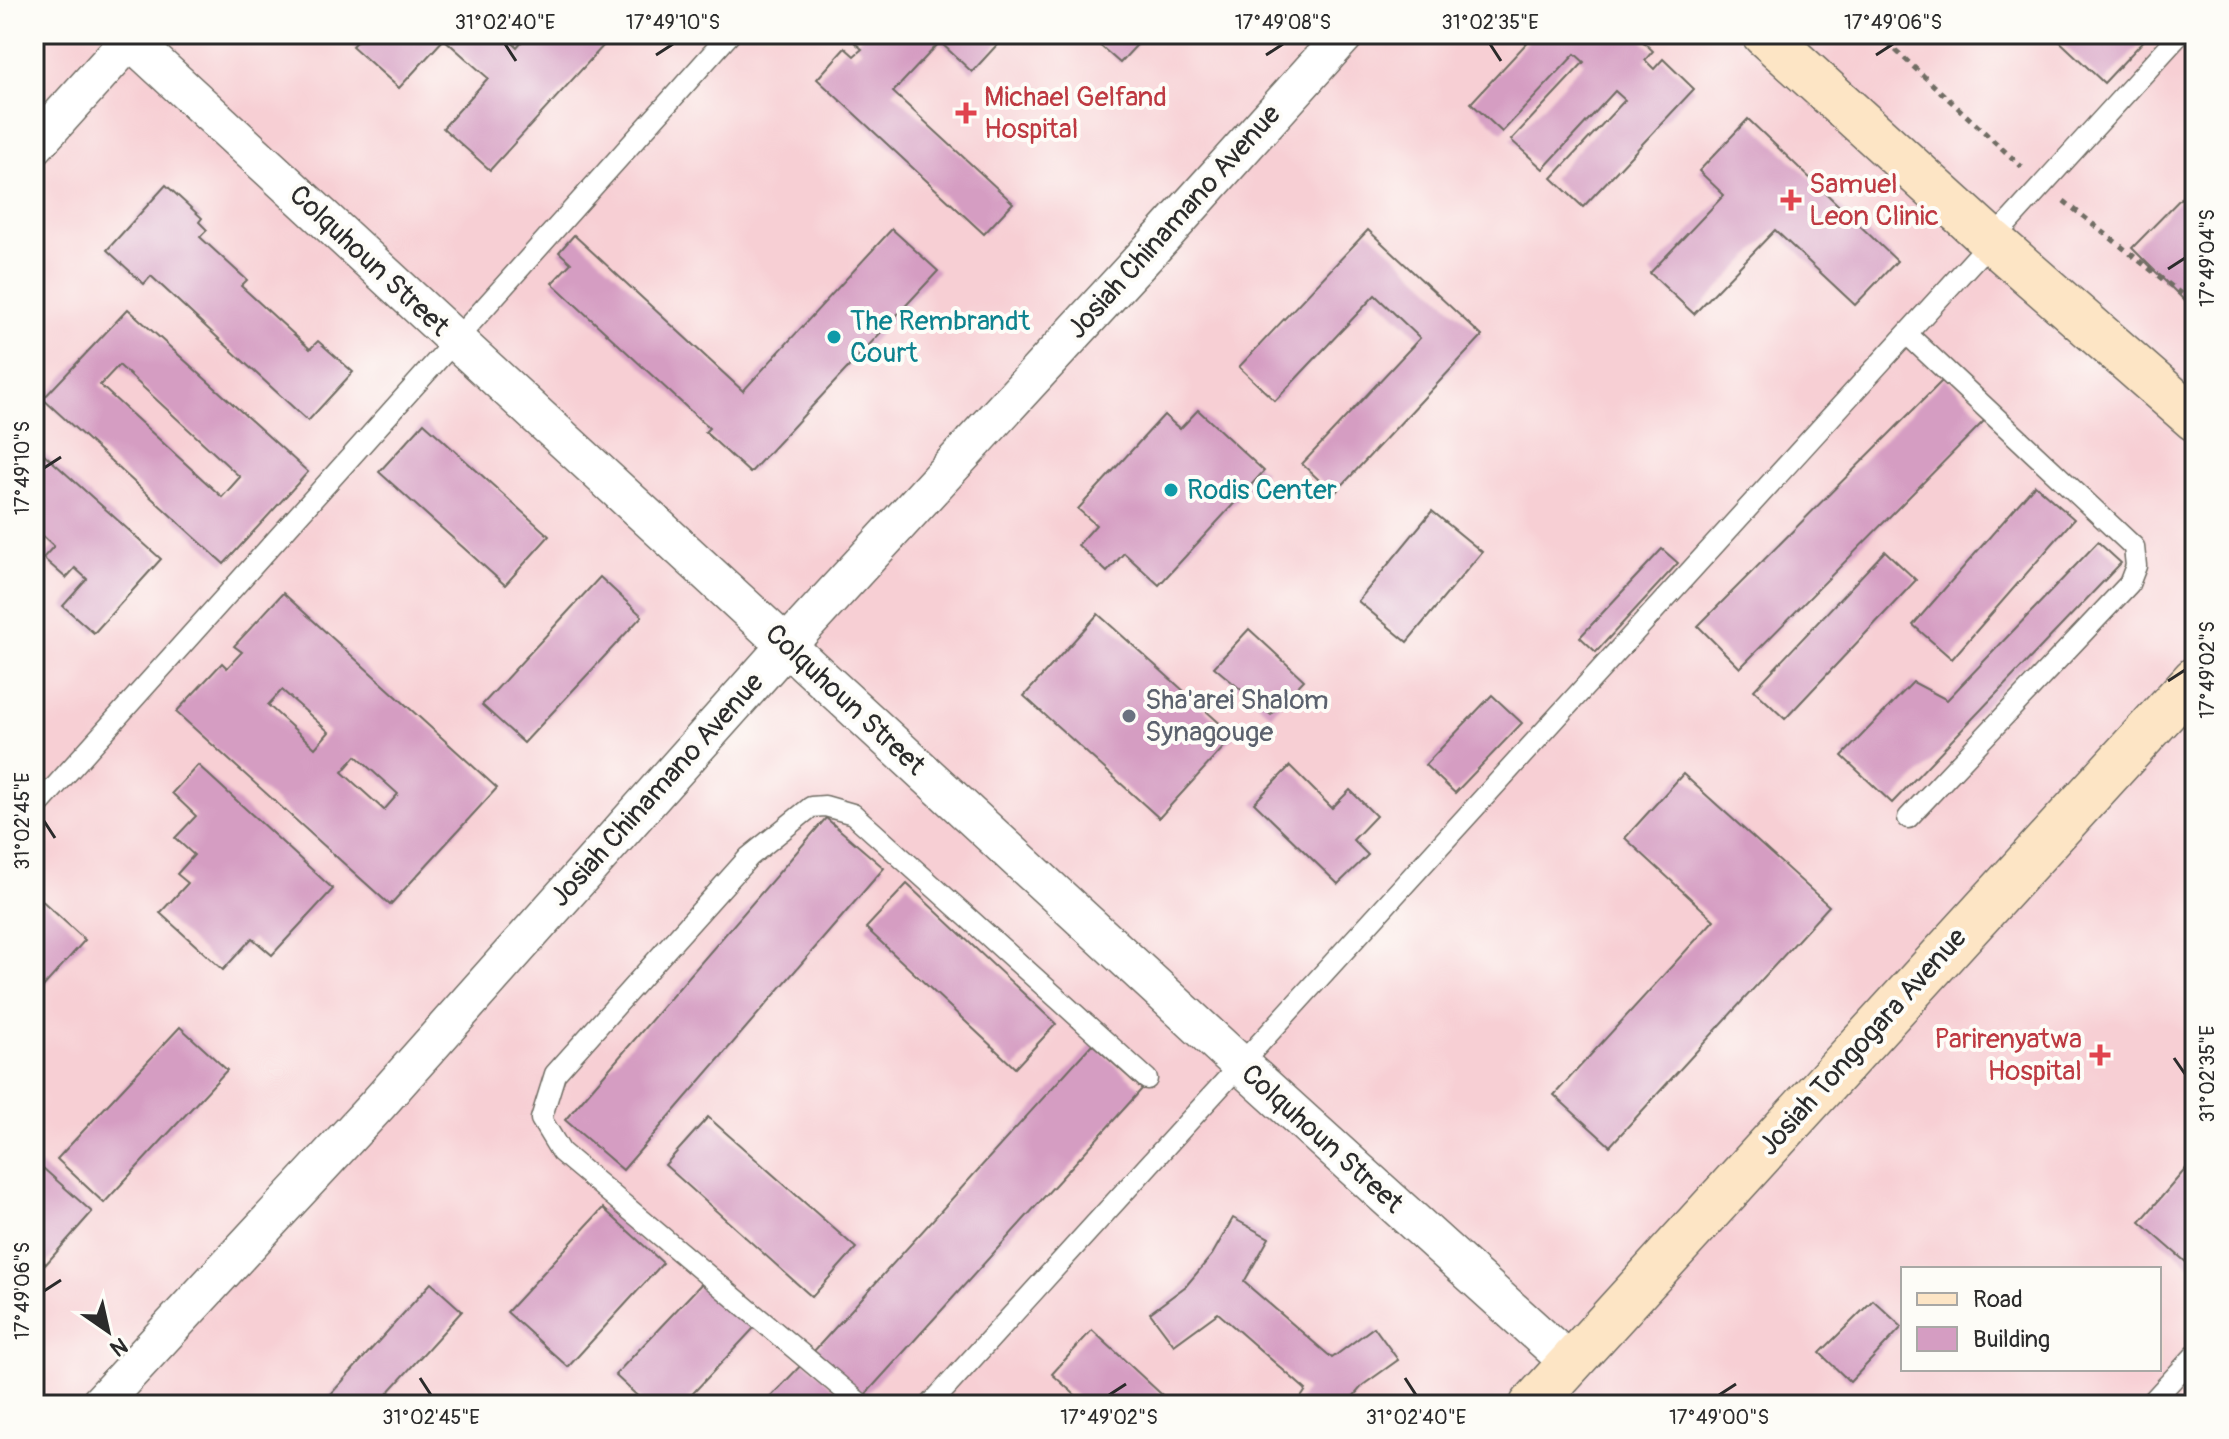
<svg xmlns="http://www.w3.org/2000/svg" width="2229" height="1439" font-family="Pangolin,sans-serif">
	<rect width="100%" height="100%" fill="#fdfcf7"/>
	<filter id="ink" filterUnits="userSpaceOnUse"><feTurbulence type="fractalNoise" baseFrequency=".0125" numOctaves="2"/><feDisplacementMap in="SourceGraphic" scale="16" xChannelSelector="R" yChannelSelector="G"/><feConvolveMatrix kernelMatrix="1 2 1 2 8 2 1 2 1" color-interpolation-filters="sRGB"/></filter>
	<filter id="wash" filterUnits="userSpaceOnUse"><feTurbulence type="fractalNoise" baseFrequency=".006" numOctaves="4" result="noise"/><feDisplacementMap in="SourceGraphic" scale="32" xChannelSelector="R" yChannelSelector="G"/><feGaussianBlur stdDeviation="1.8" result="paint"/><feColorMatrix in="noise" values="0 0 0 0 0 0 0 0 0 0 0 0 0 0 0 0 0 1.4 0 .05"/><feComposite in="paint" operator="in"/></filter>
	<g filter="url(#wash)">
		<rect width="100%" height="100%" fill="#ece6ca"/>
		<!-- built -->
		<path fill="#f7cfd4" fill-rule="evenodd" d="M 34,34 L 2195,34 L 2195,1405 L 34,1405 ZM 1903,1269 L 2159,1269 L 2159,1369 L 1903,1369 Z"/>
		<g id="blocks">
			<!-- building -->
			<g fill="#d59dc2" fill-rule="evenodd">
				<path d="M 363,34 L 503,34 L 517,47 L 528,34 L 614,34 L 490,170 L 443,128 L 488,78 L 444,39 L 399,88 L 352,46 Z"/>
				<path d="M 864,34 L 1007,34 L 972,72 L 940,42 L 893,92 L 1013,203 L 984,234 L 817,79 L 845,48 L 854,56 L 862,49 L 855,43 Z"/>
				<path d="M 1087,34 L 1147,34 L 1120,63 Z"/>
				<path d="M 1535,34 L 1635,34 L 1653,51 L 1645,60 L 1654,69 L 1663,59 L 1694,89 L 1583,207 L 1552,178 L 1625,100 L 1615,91 L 1543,169 L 1511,140 L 1584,62 L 1575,54 L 1502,132 L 1471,103 Z"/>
				<path d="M 2052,34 L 2150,34 L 2104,83 Z"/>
				<path d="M 1748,119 L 1897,261 L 1855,305 L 1775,230 L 1694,314 L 1650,273 L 1724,195 L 1699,171 Z"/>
				<path d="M 2195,184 L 2195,311 L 2132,248 Z"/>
				<path d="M 166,185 L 202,218 L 199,222 L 207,230 L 200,237 L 247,280 L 241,286 L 310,349 L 318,341 L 353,372 L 308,421 L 151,276 L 144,284 L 107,250 Z"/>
				<path d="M 892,229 L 938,271 L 750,473 L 705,432 L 709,428 L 552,283 L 571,263 L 559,252 L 574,235 L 743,391 Z"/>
				<path d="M 1368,230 L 1482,336 L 1334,494 L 1302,464 L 1420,338 L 1375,295 L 1275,401 L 1239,367 Z"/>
				<path d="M 128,309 L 308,472 L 224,564 L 43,399 ZM 119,365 L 240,477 L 222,497 L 100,385 Z"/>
				<path d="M 1945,378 L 1987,418 L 1740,668 L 1698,626 Z"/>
				<path d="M 1198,410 L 1264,471 L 1159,585 L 1124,553 L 1107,572 L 1078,545 L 1096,525 L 1078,509 L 1164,415 L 1180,429 Z"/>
				<path d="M 424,423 L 549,536 L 505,585 L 379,472 Z"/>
				<path d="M 34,445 L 161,559 L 94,633 L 63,606 L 87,579 L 75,568 L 66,578 L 43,558 L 54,546 L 42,535 L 34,544 Z"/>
				<path d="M 2035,485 L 2074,519 L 1952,659 L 1913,625 Z"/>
				<path d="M 1432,511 L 1482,552 L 1407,642 L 1358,601 Z"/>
				<path d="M 2098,542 L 2121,563 L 1892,803 L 1842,756 L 1913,682 L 1947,700 Z"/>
				<path d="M 1662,549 L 1678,563 L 1596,652 L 1580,637 Z"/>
				<path d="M 1885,551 L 1916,580 L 1785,719 L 1754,690 Z"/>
				<path d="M 600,577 L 642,616 L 524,743 L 482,705 Z"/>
				<path d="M 283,593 L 497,788 L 390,905 L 176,712 L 222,663 L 227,668 L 242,652 L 234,646 ZM 282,690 L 329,732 L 315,748 L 268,705 ZM 356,756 L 398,794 L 384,810 L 342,772 Z"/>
				<path d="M 1098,614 L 1234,736 L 1159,818 L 1024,696 Z"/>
				<path d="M 1249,629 L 1304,680 L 1271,715 L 1214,667 Z"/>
				<path d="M 1492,695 L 1522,723 L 1455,793 L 1425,765 Z"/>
				<path d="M 198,765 L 333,889 L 272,955 L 252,938 L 223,970 L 160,913 L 188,883 L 177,874 L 194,855 L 175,838 L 196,816 L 172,793 Z"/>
				<path d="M 1290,766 L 1332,808 L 1350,790 L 1376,816 L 1353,840 L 1368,855 L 1338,884 L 1254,803 Z"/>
				<path d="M 1683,774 L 1829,906 L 1610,1146 L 1554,1095 L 1714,920 L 1625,838 Z"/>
				<path d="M 826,818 L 884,868 L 623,1170 L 565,1120 Z"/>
				<path d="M 907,884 L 1056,1024 L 1015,1068 L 866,928 Z"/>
				<path d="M 37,896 L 85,940 L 34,997 L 34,899 Z"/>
				<path d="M 180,1027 L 227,1070 L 104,1203 L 57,1159 Z"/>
				<path d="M 1092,1044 L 1142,1089 L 864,1396 L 814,1351 Z"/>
				<path d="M 708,1117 L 856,1248 L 812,1297 L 665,1165 Z"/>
				<path d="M 2195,1158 L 2195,1270 L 2140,1222 Z"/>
				<path d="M 34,1160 L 92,1212 L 46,1264 L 34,1254 Z"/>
				<path d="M 603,1208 L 663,1263 L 568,1367 L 507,1312 Z"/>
				<path d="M 1233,1218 L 1269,1238 L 1244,1282 L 1332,1358 L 1374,1327 L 1398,1360 L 1363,1385 L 1346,1405 L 1296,1405 L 1306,1390 L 1218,1313 L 1174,1345 L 1150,1313 L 1186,1286 L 1212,1255 Z"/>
				<path d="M 704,1281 L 754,1328 L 682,1405 L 647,1405 L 615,1375 Z"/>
				<path d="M 431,1283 L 462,1311 L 377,1405 L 321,1405 Z"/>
				<path d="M 1873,1300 L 1902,1327 L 1850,1382 L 1820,1353 Z"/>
				<path d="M 1092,1330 L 1173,1405 L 1086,1405 L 1052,1374 Z"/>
				<path d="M 805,1361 L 851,1405 L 763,1405 Z"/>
			</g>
		</g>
	</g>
	<g filter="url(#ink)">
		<use href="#blocks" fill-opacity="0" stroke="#6f6c63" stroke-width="2"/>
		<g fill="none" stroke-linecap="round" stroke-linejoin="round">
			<defs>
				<g id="lane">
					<path d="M 1908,335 L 2134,547 L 2136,566 L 2129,584 L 1908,818"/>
					<path d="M 34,810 L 730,34"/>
					<path d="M 862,1405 L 561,1152 L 541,1119 L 555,1074 L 749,857 L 811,807 L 825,806 L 853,814 L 1147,1079"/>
					<path d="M 930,1405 L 2180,34"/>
					<path d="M 2149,1405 L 2195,1355"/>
				</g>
				<g id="street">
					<path d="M 124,34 L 1242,1066 L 1570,1363"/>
					<path d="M 34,146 L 135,34"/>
					<path d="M 99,1405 L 379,1103 L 786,646 L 1166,233 L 1345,34"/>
				</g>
				<g id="secondary">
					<path d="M 1764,34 L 1993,242 L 2195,419"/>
					<path d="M 1532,1405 L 2195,679"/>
				</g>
			</defs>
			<!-- lane casing -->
			<use href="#lane" stroke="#6f6c63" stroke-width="23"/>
			<!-- street casing -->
			<use href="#street" stroke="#6f6c63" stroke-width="41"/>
			<!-- secondary casing -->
			<use href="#secondary" stroke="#6f6c63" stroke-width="47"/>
			<!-- path -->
			<g stroke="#6f6c63" stroke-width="5" stroke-dasharray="6 6" stroke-linecap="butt">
				<path d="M 1878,34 L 2022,167"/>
				<path d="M 2064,201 L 2195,305"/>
			</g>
			<!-- lane -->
			<use href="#lane" stroke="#fff" stroke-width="20"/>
			<!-- street -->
			<use href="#street" stroke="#fff" stroke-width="38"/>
			<!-- secondary -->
			<use href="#secondary" stroke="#fde5c5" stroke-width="44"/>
		</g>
	</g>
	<!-- ticks -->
	<path fill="none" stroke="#2b2b2b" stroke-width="3" d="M 505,44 L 516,61M 1490,44 L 1501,61M 656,55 L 673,44M 1266,55 L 1283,44M 1876,55 L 1893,44M 2168,269 L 2185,258M 44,468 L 61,457M 2168,681 L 2185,670M 44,821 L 55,838M 2174,1058 L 2185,1074M 44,1291 L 61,1280M 420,1378 L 431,1395M 1405,1378 L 1416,1395M 1109,1395 L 1126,1384M 1719,1395 L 1736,1384"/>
	<!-- markers -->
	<g fill="#e0444e" stroke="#fdfcf7" stroke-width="3">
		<path d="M962 101h8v8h8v8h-8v8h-8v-8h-8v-8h8z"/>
		<path d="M1787 188h8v8h8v8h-8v8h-8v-8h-8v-8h8z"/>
		<path d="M2096 1043h8v8h8v8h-8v8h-8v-8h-8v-8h8z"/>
	</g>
	<g fill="#0f9aa8" stroke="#fdfcf7" stroke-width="3">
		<circle cx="834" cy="337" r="8"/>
		<circle cx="1171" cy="490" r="8"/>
	</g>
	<circle fill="#6b7280" stroke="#fdfcf7" stroke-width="3" cx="1129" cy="716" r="8"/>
	<g text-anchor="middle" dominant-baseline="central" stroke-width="8" stroke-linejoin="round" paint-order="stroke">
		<!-- health labels -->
		<g font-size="28" fill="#be3a42" stroke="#fdfcf7" text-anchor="start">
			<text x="984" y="97">Michael Gelfand<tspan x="984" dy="32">Hospital</tspan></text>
			<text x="1809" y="184">Samuel<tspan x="1809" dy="32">Leon Clinic</tspan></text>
			<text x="2082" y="1039" text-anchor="end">Parirenyatwa<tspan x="2082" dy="32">Hospital</tspan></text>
		</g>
		<!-- street labels -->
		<g font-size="28" fill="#2b2b2b" stroke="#fdfcf7">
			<text transform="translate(1174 222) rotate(-48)">Josiah Chinamano Avenue</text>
			<text transform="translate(369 261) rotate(43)">Colquhoun Street</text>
			<text transform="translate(845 700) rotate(43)">Colquhoun Street</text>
			<text transform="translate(657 790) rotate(-48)">Josiah Chinamano Avenue</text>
			<text transform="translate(1863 1042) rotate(-48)">Josiah Tongogara Avenue</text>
			<text transform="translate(1322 1139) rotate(42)">Colquhoun Street</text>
		</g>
		<!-- culture labels -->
		<g font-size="28" fill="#0d838f" stroke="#fdfcf7" text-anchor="start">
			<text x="850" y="321">The Rembrandt<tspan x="850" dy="32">Court</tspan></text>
			<text x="1187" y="490">Rodis Center</text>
		</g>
		<!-- worship labels -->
		<g font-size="28" fill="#5b616d" stroke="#fdfcf7" text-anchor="start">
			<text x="1145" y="700">Sha'arei Shalom<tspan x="1145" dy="32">Synagouge</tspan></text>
		</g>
	</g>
	<!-- margin -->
	<rect width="2229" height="1439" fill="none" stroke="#fdfcf7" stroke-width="88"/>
	<!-- legend -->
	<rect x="1901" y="1267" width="260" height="104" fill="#fdfcf7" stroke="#a9a8a5" stroke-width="2"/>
	<rect x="1917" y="1293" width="40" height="12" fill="#fde5c5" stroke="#a9a8a5" stroke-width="2"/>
	<text x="1973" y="1307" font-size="24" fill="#2b2b2b">Road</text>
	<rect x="1917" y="1327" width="40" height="24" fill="#d59dc2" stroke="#a9a8a5" stroke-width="2"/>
	<text x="1973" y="1347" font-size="24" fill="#2b2b2b">Building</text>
	<!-- north arrow -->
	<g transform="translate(108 1331) rotate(146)" stroke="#fdfcf7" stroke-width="6" paint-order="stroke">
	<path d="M0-6L14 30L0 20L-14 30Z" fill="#2b2b2b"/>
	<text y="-12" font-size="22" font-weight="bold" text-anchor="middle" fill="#2b2b2b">N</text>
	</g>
	<rect x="44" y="44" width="2141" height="1351" fill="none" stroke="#2b2b2b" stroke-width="3"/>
	<g font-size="20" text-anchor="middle" fill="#2b2b2b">
		<text x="505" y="29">31°02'40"E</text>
		<text x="673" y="29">17°49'10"S</text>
		<text x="1283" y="29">17°49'08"S</text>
		<text x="1490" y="29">31°02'35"E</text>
		<text x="1893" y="29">17°49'06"S</text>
		<text transform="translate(2207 258) rotate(-90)" y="7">17°49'04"S</text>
		<text transform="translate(22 468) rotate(-90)" y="7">17°49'10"S</text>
		<text transform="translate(2207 670) rotate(-90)" y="7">17°49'02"S</text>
		<text transform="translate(22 821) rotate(-90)" y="7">31°02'45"E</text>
		<text transform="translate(2207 1074) rotate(-90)" y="7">31°02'35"E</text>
		<text transform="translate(22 1291) rotate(-90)" y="7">17°49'06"S</text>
		<text x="431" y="1424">31°02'45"E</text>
		<text x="1109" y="1424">17°49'02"S</text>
		<text x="1416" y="1424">31°02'40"E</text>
		<text x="1719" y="1424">17°49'00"S</text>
	</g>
</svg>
